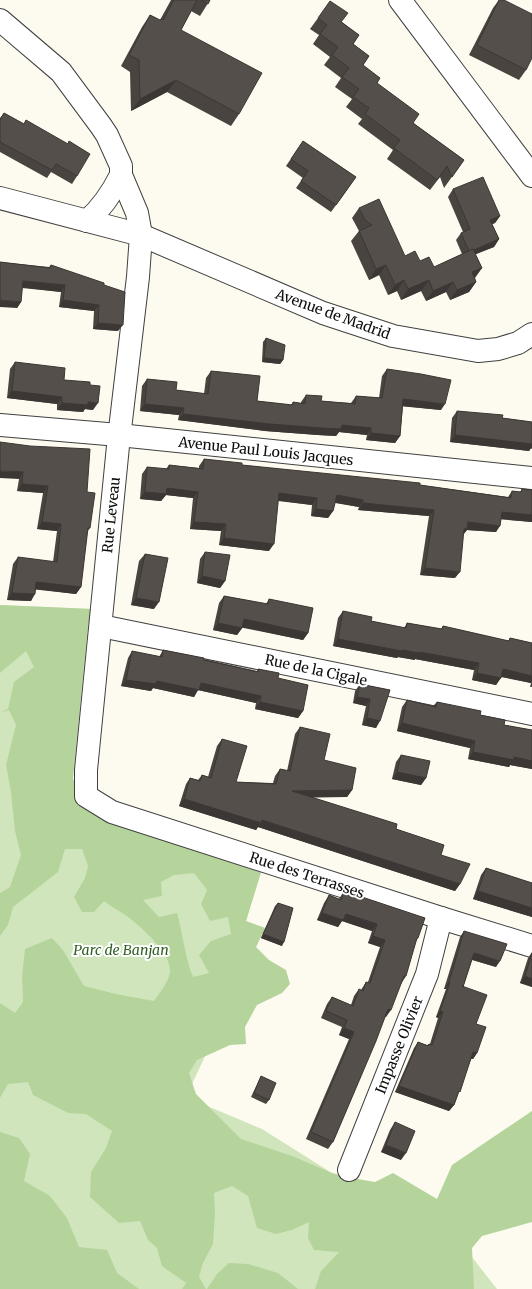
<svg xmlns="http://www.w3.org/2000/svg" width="532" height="1289" font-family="Merriweather,serif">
	<rect width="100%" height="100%" fill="#fdfbef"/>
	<!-- green -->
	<path fill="#d1e5bc" d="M 0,605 L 92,609 L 88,625 L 73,778 L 75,792 L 84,808 L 108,819 L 262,869 L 246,921 L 265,928 L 186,1097 L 262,1129 L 332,1173 L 357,1180 L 461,1243 L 497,1289 L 6,1289 L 0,1286 Z"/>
	<!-- forest -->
	<g fill="#b5d49c" fill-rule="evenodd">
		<path d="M 0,605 L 92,609 L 88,625 L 73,778 L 78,798 L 84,808 L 108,819 L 262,869 L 246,921 L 265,928 L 256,947 L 269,960 L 286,970 L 290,984 L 282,993 L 257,1005 L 245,1027 L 246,1044 L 230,1045 L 197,1060 L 189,1073 L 196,1094 L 241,1139 L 292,1156 L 332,1173 L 346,1177 L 375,1182 L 393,1173 L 437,1199 L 452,1165 L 532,1111 L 532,1222 L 482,1236 L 472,1248 L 474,1289 L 315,1289 L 321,1271 L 339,1252 L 314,1250 L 308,1238 L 309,1222 L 292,1230 L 276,1234 L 257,1228 L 248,1196 L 232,1186 L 214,1193 L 215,1213 L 213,1244 L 203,1263 L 199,1277 L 206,1289 L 182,1289 L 186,1283 L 162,1266 L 157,1248 L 148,1240 L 140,1221 L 119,1223 L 90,1197 L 91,1172 L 106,1148 L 112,1131 L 86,1114 L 68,1113 L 33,1095 L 28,1082 L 8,1084 L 0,1098 L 0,1003 L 15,1013 L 23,1002 L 22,976 L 25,949 L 52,938 L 63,950 L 84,986 L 116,994 L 154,1001 C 160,992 168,983 170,972 C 172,955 144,930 132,920 C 124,913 114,909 104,901 L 94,912 L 82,912 L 74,897 L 85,878 L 88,866 L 82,849 L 65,849 L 58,872 L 13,907 L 8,925 L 0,936 L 0,893 L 10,887 L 21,855 L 15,831 L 11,792 L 6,765 L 16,725 L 9,710 L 0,713 L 8,709 L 14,682 L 34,667 L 26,651 L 0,673 ZM 194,873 L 207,890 L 201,904 L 210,921 L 228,917 L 231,934 L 211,941 L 199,955 L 209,973 L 193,977 C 185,958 183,934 177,913 L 159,917 L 143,900 L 162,896 L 161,882 L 174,875 Z"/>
		<path d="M 0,1132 L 19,1138 L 30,1154 L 24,1181 L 50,1196 L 67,1218 L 79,1247 L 107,1250 L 117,1273 L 139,1289 L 0,1289 Z"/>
		<path d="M 229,1263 L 248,1264 L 278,1273 L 298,1289 L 207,1289 L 217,1274 Z"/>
	</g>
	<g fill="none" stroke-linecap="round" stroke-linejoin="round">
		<defs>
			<g id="street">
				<path d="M 400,0 L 532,176"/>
				<path d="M 0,20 L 61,72 L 101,126 L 107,135 L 121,166 L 121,175 L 137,213 L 141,235 L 138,277 L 118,446 L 86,770 L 86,796 L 112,812 L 441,918 L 532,946"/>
				<path d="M 0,198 L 141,235 L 323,313 L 393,336 L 478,351 L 498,349 L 518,343 L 532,334"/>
				<path d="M 87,221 C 102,208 112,193 121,175"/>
				<path d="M 0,425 L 119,435 L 532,478"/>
				<path d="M 101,626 L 532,714"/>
				<path d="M 349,1170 L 427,974 L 441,918"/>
			</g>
		</defs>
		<!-- street casing -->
		<use href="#street" stroke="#404040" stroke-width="24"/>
		<!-- street -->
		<use href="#street" stroke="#fff" stroke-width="22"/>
	</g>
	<!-- wall -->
	<g fill="#494440">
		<path d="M 171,0 L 210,0 L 200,16 L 191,11 L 181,30 L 239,114 L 231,126 L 167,92 L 131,111 L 130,72 L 121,66 L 142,27 L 150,15 L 160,20 Z"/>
		<path d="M 499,0 L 504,0 L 526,70 L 519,80 L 469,55 L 493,8 Z"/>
		<path d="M 318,18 L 342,22 L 359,35 L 353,44 L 369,56 L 363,65 L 377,83 L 413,123 L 464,160 L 444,188 L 440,177 L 430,190 L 387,159 L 393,150 L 358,124 L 362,119 L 346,107 L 352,99 L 335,87 L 341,78 L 324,65 L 330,57 L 313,44 L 319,35 L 310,29 Z"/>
		<path d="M 4,113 L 24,124 L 26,120 L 77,176 L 72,184 L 51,172 L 47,178 L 0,152 L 0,118 Z"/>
		<path d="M 303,141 L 356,177 L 331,212 L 296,188 L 303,178 L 286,166 Z"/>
		<path d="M 453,189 L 500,216 L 495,223 L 492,224 L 499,239 L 494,247 L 475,254 L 482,268 L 475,278 L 476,282 L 469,292 L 450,300 L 446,292 L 426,301 L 421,291 L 401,300 L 397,291 L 388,295 L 379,275 L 369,280 L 351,241 L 359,231 L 352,218 L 359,208 L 405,256 L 434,267 L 462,254 L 456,240 L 461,233 L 463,232 L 448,197 Z"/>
		<path d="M 0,262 L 49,267 L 51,265 L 104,285 L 118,331 L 93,329 L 94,311 L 59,307 L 61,292 L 22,288 L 21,302 L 17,308 Z"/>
		<path d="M 266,338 L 283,360 L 280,364 L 262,362 L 263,342 Z"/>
		<path d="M 15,362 L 64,380 L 90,385 L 93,410 L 85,409 L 83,412 L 57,410 L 57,404 L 7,398 L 10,369 Z"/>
		<path d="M 387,369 L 441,410 L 403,406 L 400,436 L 395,443 L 366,440 L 367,435 L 339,432 L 336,436 L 318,435 L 265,431 L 178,420 L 179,415 L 140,411 L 142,386 L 147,379 L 176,390 L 204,394 L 206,378 L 211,371 L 257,401 L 291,405 L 293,402 L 301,403 L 301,402 L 306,395 L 321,401 L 351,403 L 356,396 L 379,398 L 382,376 Z"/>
		<path d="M 457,411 L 502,418 L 532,422 L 532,449 L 531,448 L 529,451 L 450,442 L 452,418 Z"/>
		<path d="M 0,442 L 87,492 L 90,528 L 87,532 L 81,587 L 76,594 L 36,589 L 31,601 L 7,600 L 13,564 L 18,557 L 53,562 L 57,531 L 37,529 L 43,493 L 17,491 L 19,479 Z"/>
		<path d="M 204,459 L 242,465 L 420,485 L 508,497 L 512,491 L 520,492 L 522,489 L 532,490 L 532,522 L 501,519 L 496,532 L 467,530 L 463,535 L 455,578 L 420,575 L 429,516 L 358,510 L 359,507 L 335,503 L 333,511 L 328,518 L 311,516 L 312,505 L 278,501 L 269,551 L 219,545 L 221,531 L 190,529 L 193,498 L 166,495 L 161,501 L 140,499 L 142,474 L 147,467 L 166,469 L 169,465 L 199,468 L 199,466 Z"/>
		<path d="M 205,552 L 225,581 L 220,588 L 197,583 L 200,559 Z"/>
		<path d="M 145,554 L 154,609 L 131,605 L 139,561 Z"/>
		<path d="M 224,596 L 266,604 L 269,599 L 308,633 L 303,640 L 243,627 L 237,635 L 213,630 L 219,603 Z"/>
		<path d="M 343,611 L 371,621 L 404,628 L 407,623 L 441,629 L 443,626 L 508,641 L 510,638 L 532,643 L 532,687 L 530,687 L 531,683 L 501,677 L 496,685 L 472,680 L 474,670 L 415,659 L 415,660 L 398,657 L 397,658 L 333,646 L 338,618 Z"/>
		<path d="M 163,650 L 257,671 L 258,669 L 278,678 L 303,711 L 298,718 L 255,709 L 256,703 L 198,690 L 194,697 L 153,688 L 151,691 L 121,686 L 128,658 L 132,651 L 159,657 Z"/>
		<path d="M 360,684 L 390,690 L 376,728 L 362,725 L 366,706 L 353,703 L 355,691 Z"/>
		<path d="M 407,700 L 433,706 L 437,702 L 480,715 L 504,725 L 532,730 L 532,769 L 510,765 L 509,767 L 468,759 L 470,748 L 397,731 L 402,707 Z"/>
		<path d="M 300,727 L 324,760 L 352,790 L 347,797 L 312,797 L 396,829 L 441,855 L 460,884 L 455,891 L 258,827 L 256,830 L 179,806 L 186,784 L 190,778 L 198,780 L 202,775 L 208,777 L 217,746 L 222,739 L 236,782 L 273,783 L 275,776 L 280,769 L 287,771 L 295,734 Z"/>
		<path d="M 401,755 L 426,778 L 421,785 L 392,779 L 396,762 Z"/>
		<path d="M 486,868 L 532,883 L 532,917 L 473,899 L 481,875 Z"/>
		<path d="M 344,891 L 418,938 L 416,941 L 401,984 L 401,983 L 386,1017 L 385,1017 L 333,1142 L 328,1149 L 306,1139 L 349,1039 L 339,1035 L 342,1027 L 321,1018 L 327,1004 L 332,997 L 351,1005 L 354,996 L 359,989 L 361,990 L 366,982 L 368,982 L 380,947 L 368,943 L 372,931 L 342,921 L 338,927 L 317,920 L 324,903 L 329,895 L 339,899 Z"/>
		<path d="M 278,903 L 282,946 L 261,938 L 275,906 Z"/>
		<path d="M 464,931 L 496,967 L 472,960 L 463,987 L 476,1024 L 477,1053 L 473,1059 L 471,1059 L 454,1105 L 449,1111 L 395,1092 L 414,1048 L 418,1042 L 427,1045 L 429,1044 L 430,1044 L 438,1018 L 436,1017 L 446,989 L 444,989 L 460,937 Z"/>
		<path d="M 532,952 L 532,987 L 520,983 L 528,958 Z"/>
		<path d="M 261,1076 L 269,1100 L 266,1104 L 251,1097 L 259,1080 Z"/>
		<path d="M 395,1122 L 401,1160 L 381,1152 L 390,1130 Z"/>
	</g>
	<!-- shaded-wall -->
	<g fill="#3c3734">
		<path d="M 176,80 L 167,92 L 131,111 L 140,99 Z"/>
		<path d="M 500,216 L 495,223 L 485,227 L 490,220 Z"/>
		<path d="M 499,239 L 494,247 L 464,259 L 469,252 Z"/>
		<path d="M 386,265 L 379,275 L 369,280 L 376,269 Z"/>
		<path d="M 482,268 L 474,278 L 472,272 Z"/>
		<path d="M 404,280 L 397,291 L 388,295 L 395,285 Z"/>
		<path d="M 429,280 L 421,291 L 401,300 L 408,289 Z"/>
		<path d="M 23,281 L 65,285 L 61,292 L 19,287 Z"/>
		<path d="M 453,282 L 446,292 L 426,301 L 433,291 Z"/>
		<path d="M 476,282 L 469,292 L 450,300 L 457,290 Z"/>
		<path d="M 0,300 L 21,302 L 17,308 L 0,307 Z"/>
		<path d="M 63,300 L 99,305 L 94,311 L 59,307 Z"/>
		<path d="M 98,323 L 123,325 L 118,331 L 93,329 Z"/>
		<path d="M 264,358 L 283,360 L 280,364 L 262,362 Z"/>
		<path d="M 12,391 L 62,397 L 57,404 L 7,398 Z"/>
		<path d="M 403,399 L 445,404 L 441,410 L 399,406 Z"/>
		<path d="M 88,402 L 98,403 L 93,410 L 85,409 L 83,412 L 57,410 L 62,403 Z"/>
		<path d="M 145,404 L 184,408 L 179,415 L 140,411 Z"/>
		<path d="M 183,414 L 342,425 L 371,428 L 367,435 L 339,432 L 336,436 L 318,435 L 265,431 L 178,420 Z"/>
		<path d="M 371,433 L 400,436 L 395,443 L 366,440 Z"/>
		<path d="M 455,435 L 532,444 L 532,449 L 531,448 L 529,451 L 450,442 Z"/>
		<path d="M 0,471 L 23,472 L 19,479 L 0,478 Z"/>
		<path d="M 22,484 L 48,486 L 43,493 L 17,491 Z"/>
		<path d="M 167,488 L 198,492 L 193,498 L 166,495 L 161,501 L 140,499 L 145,492 Z"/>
		<path d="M 279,493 L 317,498 L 312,505 L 274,500 Z"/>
		<path d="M 337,495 L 363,500 L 359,507 L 332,502 Z"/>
		<path d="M 363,503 L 434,510 L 429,516 L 358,510 Z"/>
		<path d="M 316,509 L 333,511 L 328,518 L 311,516 Z"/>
		<path d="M 502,512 L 532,515 L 532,522 L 497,519 Z"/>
		<path d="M 42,522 L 61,524 L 57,531 L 37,529 Z"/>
		<path d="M 194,522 L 226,524 L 221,531 L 190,529 Z"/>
		<path d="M 468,522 L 500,526 L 496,532 L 467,530 L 462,536 L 459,536 Z"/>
		<path d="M 224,538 L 274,544 L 269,551 L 219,545 Z"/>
		<path d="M 425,568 L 460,572 L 455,578 L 420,575 Z"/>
		<path d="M 202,576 L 225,581 L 220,588 L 197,583 Z"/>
		<path d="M 36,582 L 81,587 L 76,594 L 31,589 Z"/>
		<path d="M 12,593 L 35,594 L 31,601 L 7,600 Z"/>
		<path d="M 136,598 L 159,602 L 154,609 L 131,605 Z"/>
		<path d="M 244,619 L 308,633 L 303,640 L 239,627 Z"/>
		<path d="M 218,623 L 242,628 L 237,635 L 213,630 Z"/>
		<path d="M 338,639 L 420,652 L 479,663 L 474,670 L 415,659 L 415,660 L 398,657 L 397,658 L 333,646 Z"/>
		<path d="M 503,669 L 532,676 L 532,682 L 531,683 L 498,676 Z"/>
		<path d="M 477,673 L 501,678 L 496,685 L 472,680 Z"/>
		<path d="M 126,680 L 201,683 L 261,696 L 256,703 L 198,690 L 194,697 L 153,688 L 151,691 L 121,686 Z"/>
		<path d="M 357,697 L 370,699 L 366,706 L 353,703 Z"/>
		<path d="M 260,702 L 303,711 L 298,718 L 255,709 Z"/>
		<path d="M 367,718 L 380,721 L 376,728 L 362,725 Z"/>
		<path d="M 402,723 L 475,741 L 470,748 L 397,731 Z"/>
		<path d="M 473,752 L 514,757 L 532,761 L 532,769 L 510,765 L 509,767 L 468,759 Z"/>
		<path d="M 397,772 L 426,778 L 421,785 L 392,779 Z"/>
		<path d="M 352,790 L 347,797 L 287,798 L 292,791 Z"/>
		<path d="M 184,799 L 262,820 L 460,884 L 455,891 L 258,827 L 256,830 L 179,806 Z"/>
		<path d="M 478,891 L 532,908 L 532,917 L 473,899 Z"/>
		<path d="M 322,913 L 346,914 L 377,924 L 372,931 L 342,921 L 338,927 L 317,920 Z"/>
		<path d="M 263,934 L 284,942 L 282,946 L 261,938 Z"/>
		<path d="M 373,936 L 385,940 L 380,947 L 368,943 Z"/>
		<path d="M 474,953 L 500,961 L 496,967 L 470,959 Z"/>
		<path d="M 404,976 L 406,976 L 401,984 L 399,983 Z"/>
		<path d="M 525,976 L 532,979 L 532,987 L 520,983 Z"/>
		<path d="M 449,982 L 450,983 L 446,989 L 444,989 Z"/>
		<path d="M 388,1009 L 391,1010 L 386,1017 L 383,1016 Z"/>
		<path d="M 440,1011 L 443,1012 L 438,1018 L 436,1017 Z"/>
		<path d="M 344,1028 L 354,1032 L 349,1039 L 339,1035 Z"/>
		<path d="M 473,1052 L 477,1053 L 473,1059 L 469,1058 Z"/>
		<path d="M 399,1086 L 454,1105 L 449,1111 L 395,1092 Z"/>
		<path d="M 386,1145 L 406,1153 L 401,1160 L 381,1152 Z"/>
	</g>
	<!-- building -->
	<g fill="#554f4b" stroke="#3c3734">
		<path d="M 174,0 L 197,0 L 181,30 L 262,73 L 239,114 L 176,80 L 140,99 L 139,60 L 129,55 L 150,15 L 160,20 L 161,19 L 163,20 Z"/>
		<path d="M 201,0 L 210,0 L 208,4 Z"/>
		<path d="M 499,0 L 504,0 L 532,14 L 532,58 L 526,70 L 477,45 Z"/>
		<path d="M 330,1 L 348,13 L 341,22 L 359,35 L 353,44 L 369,56 L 363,65 L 380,78 L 377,83 L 419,114 L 413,123 L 464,160 L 452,177 L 447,166 L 437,180 L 394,148 L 400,140 L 365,114 L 369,108 L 353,97 L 359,89 L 342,77 L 349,68 L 332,55 L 338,47 L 320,34 L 327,25 L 318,18 Z"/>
		<path d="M 4,113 L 24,124 L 26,120 L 68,144 L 69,141 L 90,154 L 77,176 L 56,164 L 52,170 L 0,142 L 0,120 Z"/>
		<path d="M 303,141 L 356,177 L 336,205 L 301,181 L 308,171 L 291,159 Z"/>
		<path d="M 483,177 L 500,216 L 490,220 L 499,239 L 474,250 L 473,249 L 469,251 L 461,233 L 470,229 L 453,189 Z"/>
		<path d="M 379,199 L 405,256 L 415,251 L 420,261 L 429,257 L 434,267 L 473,249 L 482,268 L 472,272 L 476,282 L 457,290 L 453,282 L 433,291 L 429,280 L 408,289 L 404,280 L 395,285 L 386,265 L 376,269 L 359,231 L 372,225 L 365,220 L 359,208 Z"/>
		<path d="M 0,262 L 50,268 L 51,265 L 104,283 L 104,285 L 125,292 L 123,325 L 98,323 L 99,305 L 63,300 L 65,285 L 23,281 L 21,302 L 0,300 Z"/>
		<path d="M 266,338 L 285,345 L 283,360 L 264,358 Z"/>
		<path d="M 15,362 L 65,368 L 64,380 L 90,382 L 90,385 L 100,386 L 98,403 L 88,402 L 88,405 L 62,403 L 62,397 L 12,391 Z"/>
		<path d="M 387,369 L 421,374 L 451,380 L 445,404 L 403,399 L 400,436 L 371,433 L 371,428 L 342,425 L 341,429 L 322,428 L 270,424 L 183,414 L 184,408 L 145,404 L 147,379 L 177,382 L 176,390 L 208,394 L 211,371 L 260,376 L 257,401 L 293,405 L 293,402 L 305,404 L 306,395 L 322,396 L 321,401 L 355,404 L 356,396 L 382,398 Z"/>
		<path d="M 457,411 L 503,415 L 502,418 L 532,422 L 532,444 L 455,435 Z"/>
		<path d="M 0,442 L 30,446 L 90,449 L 87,492 L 95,493 L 90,528 L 88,528 L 81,587 L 36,582 L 35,594 L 12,593 L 18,557 L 57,562 L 61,524 L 42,522 L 48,486 L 22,484 L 23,472 L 0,471 Z"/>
		<path d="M 204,459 L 242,463 L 242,465 L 420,483 L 420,485 L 511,498 L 512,491 L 521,492 L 522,489 L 532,490 L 532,515 L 502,512 L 500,526 L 468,522 L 467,529 L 464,529 L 460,572 L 425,568 L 434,510 L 363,503 L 363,500 L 337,495 L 333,511 L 316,509 L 317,498 L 279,493 L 274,544 L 224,538 L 226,524 L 194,522 L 198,492 L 167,488 L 166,494 L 145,492 L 147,467 L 169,469 L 169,465 L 203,469 Z"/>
		<path d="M 205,552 L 230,555 L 225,581 L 202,576 Z"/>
		<path d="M 145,554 L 168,558 L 159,602 L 136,598 Z"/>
		<path d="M 224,596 L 268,604 L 269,599 L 313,608 L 308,633 L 244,619 L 242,628 L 218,623 Z"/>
		<path d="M 343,611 L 372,617 L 371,621 L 406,628 L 407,623 L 442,629 L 443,626 L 509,641 L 510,638 L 532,643 L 532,676 L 503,669 L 501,678 L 477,673 L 479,663 L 420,652 L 419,653 L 402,650 L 402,651 L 338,639 Z"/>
		<path d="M 163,650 L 204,658 L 204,660 L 258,672 L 258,669 L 279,673 L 278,678 L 308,685 L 303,711 L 260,702 L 261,696 L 201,683 L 199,690 L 157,681 L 156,684 L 126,680 L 132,651 L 162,657 Z"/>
		<path d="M 360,684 L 390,690 L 380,721 L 367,718 L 370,699 L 357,697 Z"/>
		<path d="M 407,700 L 436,707 L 437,702 L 481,711 L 480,715 L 505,720 L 504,725 L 532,730 L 532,761 L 514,757 L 514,760 L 473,752 L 475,741 L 402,723 Z"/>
		<path d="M 300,727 L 330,734 L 324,760 L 356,768 L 352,790 L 292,791 L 397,824 L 396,829 L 444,845 L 441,855 L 470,864 L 460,884 L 262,820 L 261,823 L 184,799 L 190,778 L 200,781 L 202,775 L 211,778 L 222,739 L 247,746 L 236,782 L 276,784 L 280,769 L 290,771 Z"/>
		<path d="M 401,755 L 430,761 L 426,778 L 397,772 Z"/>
		<path d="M 486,868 L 532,883 L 532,908 L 478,891 Z"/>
		<path d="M 344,891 L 425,918 L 418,938 L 417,938 L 406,976 L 404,976 L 391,1010 L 388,1009 L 376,1041 L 333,1142 L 311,1132 L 354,1032 L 344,1028 L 347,1020 L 326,1011 L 332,997 L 353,1006 L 359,989 L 363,991 L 366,982 L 370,983 L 385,940 L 373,936 L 377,924 L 346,914 L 343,920 L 322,913 L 329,895 L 341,900 Z"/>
		<path d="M 278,903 L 293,908 L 284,942 L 263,934 Z"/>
		<path d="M 464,931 L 507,944 L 500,961 L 474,953 L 463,987 L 462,986 L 487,995 L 476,1024 L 486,1027 L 477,1053 L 473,1052 L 460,1092 L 459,1091 L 454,1105 L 399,1086 L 418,1042 L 428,1046 L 429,1044 L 432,1045 L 443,1012 L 440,1011 L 450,983 L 449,982 Z"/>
		<path d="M 532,953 L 532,979 L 525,976 Z"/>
		<path d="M 261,1076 L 276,1083 L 269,1100 L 254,1093 Z"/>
		<path d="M 395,1122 L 415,1131 L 406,1153 L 386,1145 Z"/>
	</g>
	<g text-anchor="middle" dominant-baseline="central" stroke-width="4" stroke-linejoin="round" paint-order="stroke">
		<!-- street labels -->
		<g font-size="14" fill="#0d0d0d" stroke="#fff">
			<text transform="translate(333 314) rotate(20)">Avenue de Madrid</text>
			<text transform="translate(266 451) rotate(6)">Avenue Paul Louis Jacques</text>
			<text transform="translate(111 515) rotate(-84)">Rue Leveau</text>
			<text transform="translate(316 670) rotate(12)">Rue de la Cigale</text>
			<text transform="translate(307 875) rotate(18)">Rue des Terrasses</text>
			<text transform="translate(399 1045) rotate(-68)">Impasse Olivier</text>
		</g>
		<!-- park labels -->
		<g font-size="14" font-style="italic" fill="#2f5f24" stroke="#fff">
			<text x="121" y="950">Parc de Banjan</text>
		</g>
	</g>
</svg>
